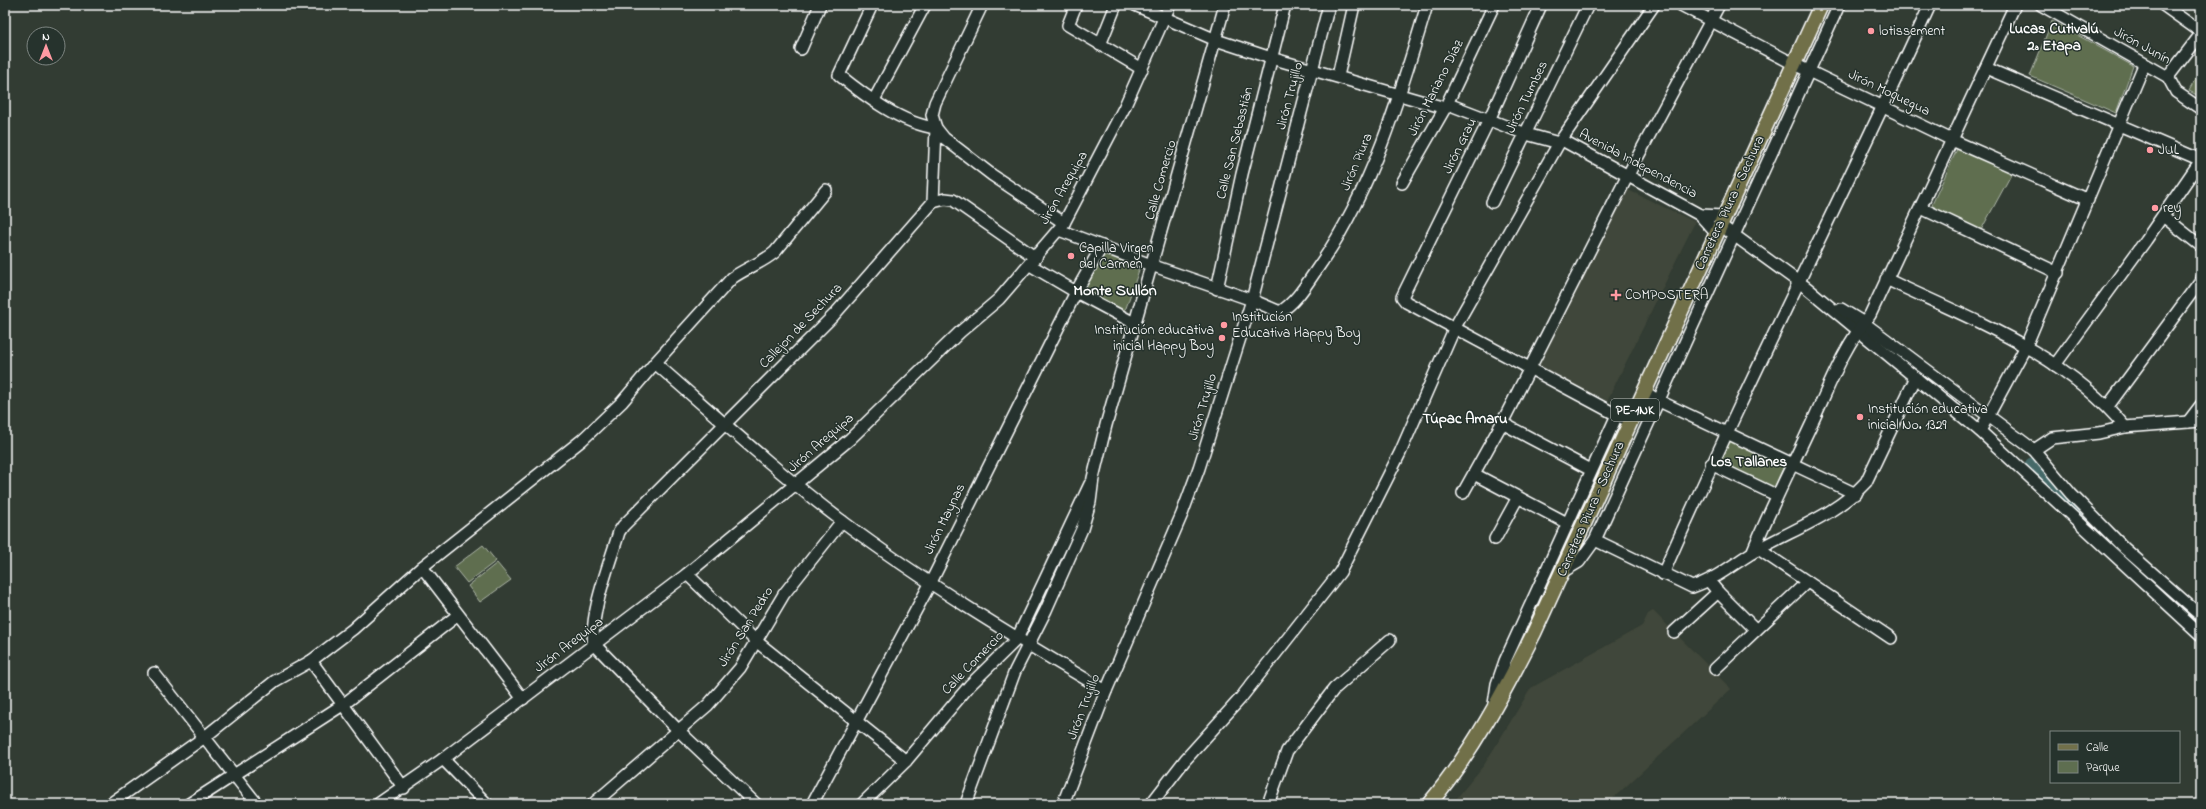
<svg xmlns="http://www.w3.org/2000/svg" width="2206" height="809" font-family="'Indie Flower',sans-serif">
	<rect width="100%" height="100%" fill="#323c33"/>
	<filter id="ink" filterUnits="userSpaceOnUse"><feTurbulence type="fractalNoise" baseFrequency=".025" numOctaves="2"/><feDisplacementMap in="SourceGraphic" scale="8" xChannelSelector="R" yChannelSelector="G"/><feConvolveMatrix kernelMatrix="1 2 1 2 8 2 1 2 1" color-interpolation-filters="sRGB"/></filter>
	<g filter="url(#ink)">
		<!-- built -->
		<g fill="#40473a">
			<path d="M 1626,189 L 1695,222 L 1607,401 L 1538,367 Z"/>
			<path d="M 1653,611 L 1731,689 L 1607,804 L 1452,804 L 1484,765 L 1531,688 L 1642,626 L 1648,614 Z"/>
		</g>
		<!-- green -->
		<g fill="#5e6e50" stroke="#aeb6a8">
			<path d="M 2052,21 L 2133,66 L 2116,113 L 2030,76 Z"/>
			<path d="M 2201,68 L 2201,97 L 2189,91 Z"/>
			<path d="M 1958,147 L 2012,173 L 1980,232 L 1930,209 Z"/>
			<path d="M 1107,254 L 1139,270 L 1126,308 L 1121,312 L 1084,291 L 1084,288 L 1103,255 Z"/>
			<path d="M 1730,436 L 1786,462 L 1773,490 L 1718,464 Z"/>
			<path d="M 483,545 L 496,561 L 467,583 L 454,567 Z"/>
			<path d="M 497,563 L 511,580 L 480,602 L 468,586 Z"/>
		</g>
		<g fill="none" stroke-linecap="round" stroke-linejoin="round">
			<!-- river -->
			<path stroke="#446968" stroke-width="15" d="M 2032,465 L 2121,555 L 2201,623"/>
			<defs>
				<g id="minor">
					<path d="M 872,5 L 839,75 C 865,96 902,124 936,128 L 944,138 L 992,175 L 1064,223"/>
					<path d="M 1076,5 L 1068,25 L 1142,69"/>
					<path d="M 1135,5 L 1216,40 L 1271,58 L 1445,108"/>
					<path d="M 1541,5 L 1489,120 L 1402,297 L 1406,302 L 1630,422"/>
					<path d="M 1681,5 L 1794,64 L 1952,140 L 2088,200"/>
					<path d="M 2041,5 L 2168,77 L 2176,92 L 2201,109"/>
					<path d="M 2163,5 L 2201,32"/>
					<path d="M 1100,45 L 1116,5"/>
					<path d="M 801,49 L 820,5"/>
					<path d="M 1986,68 L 2201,160"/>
					<path d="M 1338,76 L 1354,5"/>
					<path d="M 2168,77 L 2201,34"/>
					<path d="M 874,100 L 925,5"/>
					<path d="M 1448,104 L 1526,134 L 1559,143"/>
					<path d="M 1562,140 L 1700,215 L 1716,233"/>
					<path d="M 1402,183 L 1445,108 L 1494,5"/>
					<path d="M 933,202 L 945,199 L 953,200 L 1036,258"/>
					<path d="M 1492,202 L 1588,5"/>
					<path d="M 1921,208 L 2058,273"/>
					<path d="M 1700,215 L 1724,216"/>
					<path d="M 2163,216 L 2201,246"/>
					<path d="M 1720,225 L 1807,288 L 1980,431 L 2201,635"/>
					<path d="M 1059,230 L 1151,265 L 1252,300 L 1280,312 C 1296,302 1306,285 1317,269 C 1372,191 1400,96 1427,5"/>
					<path d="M 1030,265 L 1076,292 L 1136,324"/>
					<path d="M 1886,279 C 1970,319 2064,353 2125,427 L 2201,421"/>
					<path d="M 1217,289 L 1242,174 L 1285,5"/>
					<path d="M 1841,309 L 1864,323 L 2034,450 L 2071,494 L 2124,548 L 2201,616"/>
					<path d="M 655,363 C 716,416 777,472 842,521 C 926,584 1016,638 1106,691"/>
					<path d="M 2055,365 L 2146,240 L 2201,160"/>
					<path d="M 1644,391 L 1657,400 L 1856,494"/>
					<path d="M 2108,406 L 2201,280"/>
					<path d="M 2188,422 L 2201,405"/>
					<path d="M 1502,423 L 1591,470"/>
					<path d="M 1980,431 L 2026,346 L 2144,65"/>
					<path d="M 2034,450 L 2052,438 L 2099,433 L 2125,427"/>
					<path d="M 1711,464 L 1776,495"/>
					<path d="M 1474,474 L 1567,523"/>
					<path d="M 1463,493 L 1502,423 L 1628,175 L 1719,5"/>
					<path d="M 1495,539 L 1518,497"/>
					<path d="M 1595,540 L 1692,587 C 1714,580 1731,566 1750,554 C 1790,530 1834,517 1866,482 L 1916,377"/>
					<path d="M 1760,550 L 1891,638"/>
					<path d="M 1752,553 C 1770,509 1791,468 1811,425 C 1829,387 1843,347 1870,315 L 2015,5"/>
					<path d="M 422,567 L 523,699"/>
					<path d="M 1562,572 L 1579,562 L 1595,540 L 1839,5"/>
					<path d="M 687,574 L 756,641 L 906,761"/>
					<path d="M 1663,574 C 1747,382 1843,196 1930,5"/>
					<path d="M 1718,592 L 1756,630"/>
					<path d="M 1674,632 L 1718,592 L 1709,581"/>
					<path d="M 311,661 L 404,788"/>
					<path d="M 1715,669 L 1807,582"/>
					<path d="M 154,673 L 257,804"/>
					<path d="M 1494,704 L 1497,684 L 1505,661 L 1617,415"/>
					<path d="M 443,759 L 487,804"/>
					<path d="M 110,804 L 206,736 L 275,681 L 311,661 L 353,629 L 422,567 L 582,440 L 622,402 L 655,363 L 732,278 C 746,268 762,263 775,252 L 826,190"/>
					<path d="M 189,804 L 344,704 L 458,615"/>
					<path d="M 378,804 L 443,759 L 687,574 L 850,439 L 960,332 L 999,299 L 1064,223 L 1124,108 L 1170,5"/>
					<path d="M 593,804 L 708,705 L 740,668 L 784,594 L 842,521"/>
					<path d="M 756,804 L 678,730 L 594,644 C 589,614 610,563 619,532 L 623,526 L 834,315 L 933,202 L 936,128 L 932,115 L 935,103 L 982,5"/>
					<path d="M 812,804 L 930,584 L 1076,292 L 1102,246"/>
					<path d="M 862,804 L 906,761 L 970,685 L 1017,639 L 1090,484"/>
					<path d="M 966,804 L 1015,671 L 1046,610 L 1082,529 L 1090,502 L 1093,478 L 1106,425 L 1225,5"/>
					<path d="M 1063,804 L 1106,691 L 1182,514 L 1199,468 L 1252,300 L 1329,5"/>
					<path d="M 1151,804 L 1185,760 L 1240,699 L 1340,572 L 1400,453 L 1455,327 L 1559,143 L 1654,5"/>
					<path d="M 1268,804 L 1287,751 L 1334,689 L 1390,640"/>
				</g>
				<path id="major" d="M 1429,804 C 1472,753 1504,692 1534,633 L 1821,5"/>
			</defs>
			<!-- minor casing -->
			<use href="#minor" stroke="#fff" stroke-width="14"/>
			<!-- major casing -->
			<use href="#major" stroke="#fff" stroke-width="17"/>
			<!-- minor -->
			<use href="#minor" stroke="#26332d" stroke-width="11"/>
			<!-- major -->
			<use href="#major" stroke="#71704a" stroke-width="14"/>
		</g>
	</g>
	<!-- markers -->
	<g fill="#ff9aa2" stroke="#26332d" stroke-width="1.5">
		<circle cx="1871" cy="31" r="4"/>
		<circle cx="2150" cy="150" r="4"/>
		<circle cx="2155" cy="208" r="4"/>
		<circle cx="1071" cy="256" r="4"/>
		<path d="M1614 289h4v4h4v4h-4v4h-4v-4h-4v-4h4z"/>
		<circle cx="1224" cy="325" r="4"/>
		<circle cx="1222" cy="338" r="4"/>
		<circle cx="1860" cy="417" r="4"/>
	</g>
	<g text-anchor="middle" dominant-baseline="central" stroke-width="3" stroke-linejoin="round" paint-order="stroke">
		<!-- shield labels -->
		<rect fill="#26332d" stroke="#bec2c0" stroke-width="1" x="1611" y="399" width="48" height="22" rx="3"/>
		<g font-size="13" font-weight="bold" fill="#fff">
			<text x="1635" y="410">PE-1NK</text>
		</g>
		<!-- poi labels -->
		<g font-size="14" fill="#fff" stroke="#26332d" text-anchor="start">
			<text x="1879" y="31">lotissement</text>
			<text x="2158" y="150">JUL</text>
			<text x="2163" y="208">rey</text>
			<text x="1079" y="248">Capilla Virgen<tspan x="1079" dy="16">del Carmen</tspan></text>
			<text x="1625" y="295">COMPOSTERA</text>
			<text x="1232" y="317">Institución<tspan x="1232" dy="16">Educativa Happy Boy</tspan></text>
			<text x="1214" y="330" text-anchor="end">Institución educativa<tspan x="1214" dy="16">inicial Happy Boy</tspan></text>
			<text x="1868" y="409">Institución educativa<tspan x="1868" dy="16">inicial No. 1329</tspan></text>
		</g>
		<!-- street labels -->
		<g font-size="14" fill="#fff" stroke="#26332d">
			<text transform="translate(2142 46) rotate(29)">Jirón Junín</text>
			<text transform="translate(1436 88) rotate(-63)">Jirón Mariano Díaz</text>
			<text transform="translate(1889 93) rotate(26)">Jirón Moquegua</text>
			<text transform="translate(1290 96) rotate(-75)">Jirón Trujillo</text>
			<text transform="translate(1527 97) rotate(-64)">Jirón Tumbes</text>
			<text transform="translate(1235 143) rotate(-76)">Calle San Sebastián</text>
			<text transform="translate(1460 146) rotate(-64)">Jirón Grau</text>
			<text transform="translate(1357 162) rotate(-67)">Jirón Piura</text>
			<text transform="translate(1638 164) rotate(28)">Avenida Independencia</text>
			<text transform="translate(1161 180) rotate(-74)">Calle Comercio</text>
			<text transform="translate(1064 188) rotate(-60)">Jirón Arequipa</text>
			<text transform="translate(1730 203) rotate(-65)">Carretera Piura - Sechura</text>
			<text transform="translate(801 326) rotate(-46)">Callejon de Sechura</text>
			<text transform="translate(1203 407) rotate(-73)">Jirón Trujillo</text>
			<text transform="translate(821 443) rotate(-41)">Jirón Arequipa</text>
			<text transform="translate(1591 509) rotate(-66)">Carretera Piura - Sechura</text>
			<text transform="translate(945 519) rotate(-64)">Jirón Maynas</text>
			<text transform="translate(746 627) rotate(-58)">Jirón San Pedro</text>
			<text transform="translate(569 645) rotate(-37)">Jirón Arequipa</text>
			<text transform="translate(973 663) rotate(-46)">Calle Comercio</text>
			<text transform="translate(1084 707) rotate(-69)">Jirón Trujillo</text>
		</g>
		<!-- neighbourhood labels -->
		<g font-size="15" font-weight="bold" fill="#fff" stroke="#26332d">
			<text x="2054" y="29">Lucas Cutivalú<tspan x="2054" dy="17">2ª Etapa</tspan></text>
			<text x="1465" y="419">Túpac Amaru</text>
			<text x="1749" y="462">Los Tallanes</text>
		</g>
		<!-- quarter labels -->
		<g font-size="16" font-weight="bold" fill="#fff" stroke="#26332d">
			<text x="1115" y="291">Monte Sullón</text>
		</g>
	</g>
	<!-- margin -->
	<rect width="2206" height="809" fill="none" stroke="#26332d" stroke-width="20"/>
	<rect x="10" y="10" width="2186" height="789" fill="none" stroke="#fff" stroke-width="1.5" filter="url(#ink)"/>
	<!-- legend -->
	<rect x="2050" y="731" width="130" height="52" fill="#26332d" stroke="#7d8581"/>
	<rect x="2058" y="744" width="20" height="6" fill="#71704a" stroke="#7d8581"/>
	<text x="2086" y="751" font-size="12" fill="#ffffff">Calle</text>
	<rect x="2058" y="761" width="20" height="12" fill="#5e6e50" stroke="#7d8581"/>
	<text x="2086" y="771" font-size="12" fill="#ffffff">Parque</text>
	<!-- north arrow -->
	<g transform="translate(46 46)"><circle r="19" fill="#26332d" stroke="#7d8581"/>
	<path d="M0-3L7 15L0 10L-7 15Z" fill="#ff9aa2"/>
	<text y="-6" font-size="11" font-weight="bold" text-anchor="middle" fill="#ffffff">N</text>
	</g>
</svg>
